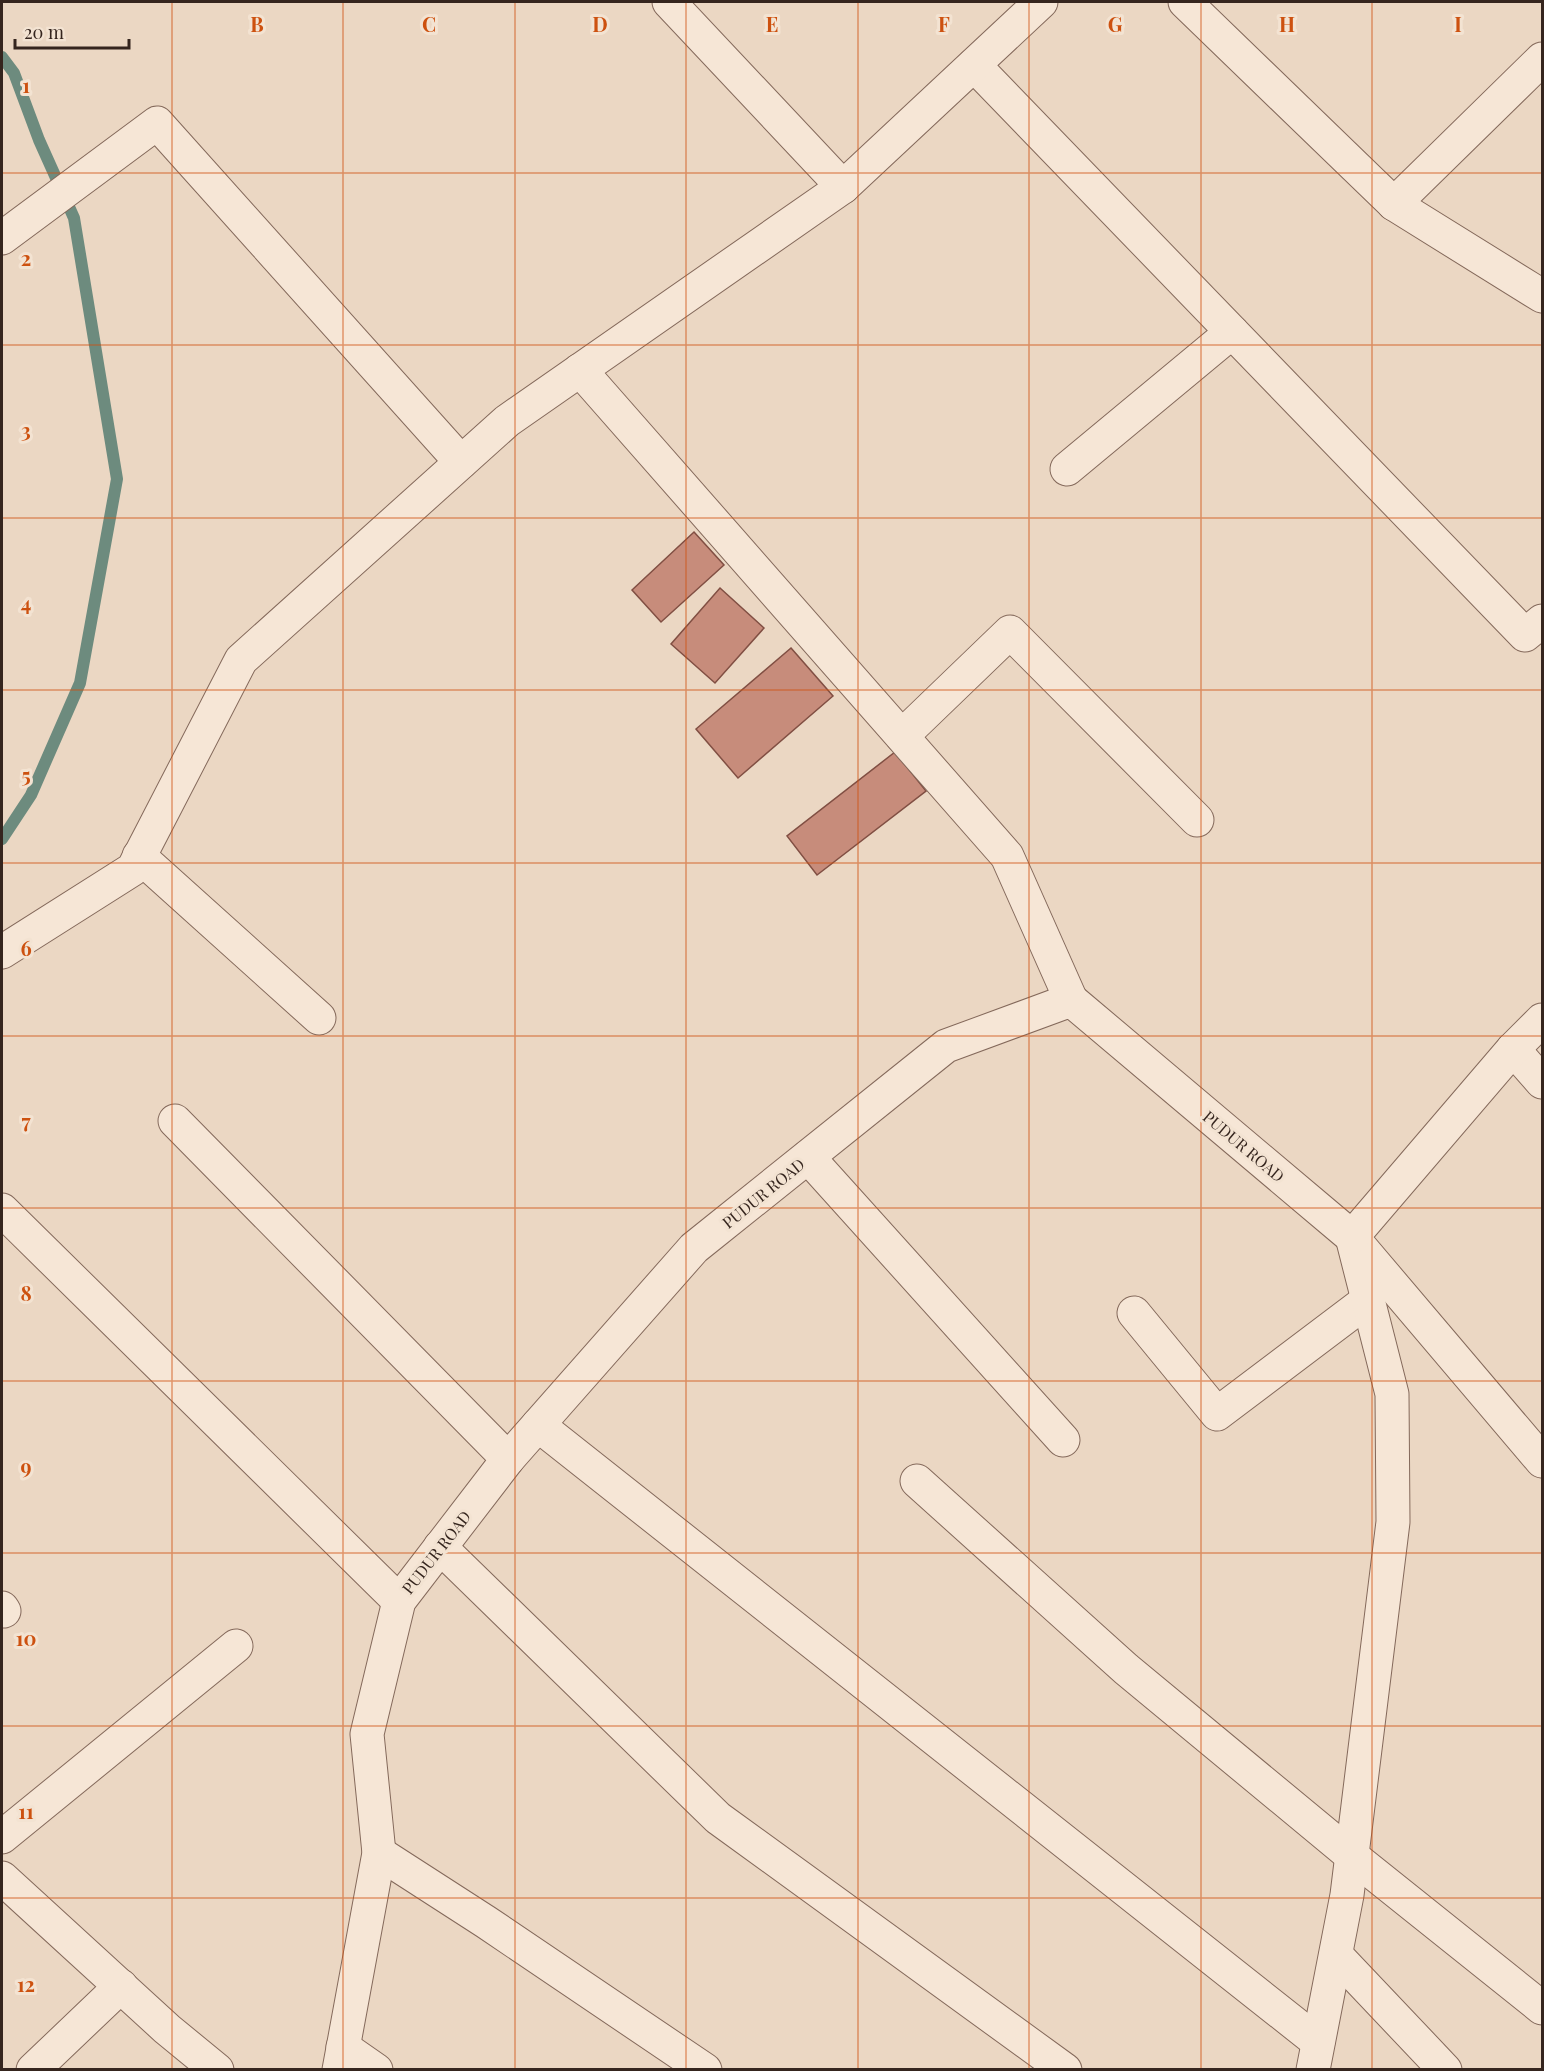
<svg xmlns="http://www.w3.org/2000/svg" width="1544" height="2071" font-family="'Playfair Display',serif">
	<rect width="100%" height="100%" fill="#ebd7c3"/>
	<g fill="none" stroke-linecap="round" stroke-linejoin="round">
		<!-- stream -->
		<path stroke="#6d8b7e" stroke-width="12" d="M 2,57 L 14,73 L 39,140 L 74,218 L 117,479 L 80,683 L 31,795 L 2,839"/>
	</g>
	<!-- building -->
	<g fill="#c78c7b" stroke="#814f43" stroke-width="1.5">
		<path d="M 694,532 L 724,565 L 661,622 L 632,590 Z"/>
		<path d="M 720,588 L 764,628 L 715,683 L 671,644 Z"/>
		<path d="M 791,648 L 833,696 L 738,778 L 696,729 Z"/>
		<path d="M 895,752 L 926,791 L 817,875 L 787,836 Z"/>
	</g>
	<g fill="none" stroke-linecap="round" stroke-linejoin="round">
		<defs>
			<g id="minor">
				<path d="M 669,2 L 843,187"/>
				<path d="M 1185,2 L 1394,204 L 1542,296"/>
				<path d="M 974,65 L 1525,635 L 1542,621"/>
				<path d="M 1394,204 L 1542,59"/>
				<path d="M 2,238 L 157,123 L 461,462"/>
				<path d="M 580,370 L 1007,856 L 1071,1000"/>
				<path d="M 1067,469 L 1232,332"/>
				<path d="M 902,736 L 1010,632 L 1197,820"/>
				<path d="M 139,856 L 319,1018"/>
				<path d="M 2,952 L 133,869 L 241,660 L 507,421 L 843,187 L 1041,2"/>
				<path d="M 1513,1049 L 1542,1082"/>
				<path d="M 175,1121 L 508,1459"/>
				<path d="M 808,1157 L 1063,1440"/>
				<path d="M 2,1210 L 399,1601"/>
				<path d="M 1357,1243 L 1542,1461"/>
				<path d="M 1134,1313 L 1217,1414 L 1368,1300"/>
				<path d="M 538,1425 L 1318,2042"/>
				<path d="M 917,1481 L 1126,1669 L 1352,1856 L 1542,2008"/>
				<path d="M 440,1547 L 718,1818 L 1065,2070"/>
				<path d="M 2,1608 L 4,1611"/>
				<path d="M 2,1837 L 236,1646"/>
				<path d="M 379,1853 L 486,1922 L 705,2070"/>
				<path d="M 2,1878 L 167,2029 L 217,2070"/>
				<path d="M 1336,1955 L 1445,2070"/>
				<path d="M 343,2047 L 376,2070"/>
				<path d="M 33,2070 L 121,1986"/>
				<path d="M 1313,2070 L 1347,1895 L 1393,1522 L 1392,1394 L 1352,1237"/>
			</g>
			<path id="tertiary" d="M 339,2070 L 379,1853 L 367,1734 L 399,1601 L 508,1459 L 694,1248 L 946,1046 L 1071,1000 L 1352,1237 L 1513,1049 L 1542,1020"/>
		</defs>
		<!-- minor casing -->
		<use href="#minor" stroke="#84695b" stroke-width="35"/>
		<!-- tertiary casing -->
		<use href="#tertiary" stroke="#84695b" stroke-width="35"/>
		<!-- minor -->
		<use href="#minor" stroke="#f6e6d6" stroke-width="33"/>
		<!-- tertiary -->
		<use href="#tertiary" stroke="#f6e6d6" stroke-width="33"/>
	</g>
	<!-- grid -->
	<path fill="none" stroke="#cd510f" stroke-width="1.5" stroke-opacity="0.55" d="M 172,2 L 172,2070M 343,2 L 343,2070M 515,2 L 515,2070M 686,2 L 686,2070M 858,2 L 858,2070M 1029,2 L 1029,2070M 1201,2 L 1201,2070M 1372,2 L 1372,2070M 2,173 L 1542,173M 2,345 L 1542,345M 2,518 L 1542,518M 2,690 L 1542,690M 2,863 L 1542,863M 2,1036 L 1542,1036M 2,1208 L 1542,1208M 2,1381 L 1542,1381M 2,1553 L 1542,1553M 2,1726 L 1542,1726M 2,1898 L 1542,1898"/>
	<g text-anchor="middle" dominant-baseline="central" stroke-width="6" stroke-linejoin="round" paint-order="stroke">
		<!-- street labels -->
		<g font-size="16" fill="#35251e" stroke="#f3e3d2">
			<text transform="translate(1244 1146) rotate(40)">PUDUR ROAD</text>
			<text transform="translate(763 1193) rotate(-39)">PUDUR ROAD</text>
			<text transform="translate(436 1552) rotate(-52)">PUDUR ROAD</text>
		</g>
	</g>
	<g font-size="20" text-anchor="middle" font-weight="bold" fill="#cd510f" stroke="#f3e3d2" stroke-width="6" stroke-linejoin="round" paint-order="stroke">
		<text x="257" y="32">B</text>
		<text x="429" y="32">C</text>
		<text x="600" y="32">D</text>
		<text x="772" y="32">E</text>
		<text x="944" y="32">F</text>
		<text x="1115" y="32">G</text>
		<text x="1287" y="32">H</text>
		<text x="1458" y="32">I</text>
		<text x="26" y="93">1</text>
		<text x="26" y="266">2</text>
		<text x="26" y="438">3</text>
		<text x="26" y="611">4</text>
		<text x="26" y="783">5</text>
		<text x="26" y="956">6</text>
		<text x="26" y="1129">7</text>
		<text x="26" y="1301">8</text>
		<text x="26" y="1474">9</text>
		<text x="26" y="1646">10</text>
		<text x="26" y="1819">11</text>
		<text x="26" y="1992">12</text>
	</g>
	<!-- border -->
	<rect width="1544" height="2071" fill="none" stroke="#35251e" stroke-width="6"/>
	<!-- scale -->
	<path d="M15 39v9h114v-9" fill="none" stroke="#35251e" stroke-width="3"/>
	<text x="24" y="39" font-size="18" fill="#35251e" stroke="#f3e3d2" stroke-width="4.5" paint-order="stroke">20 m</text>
</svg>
